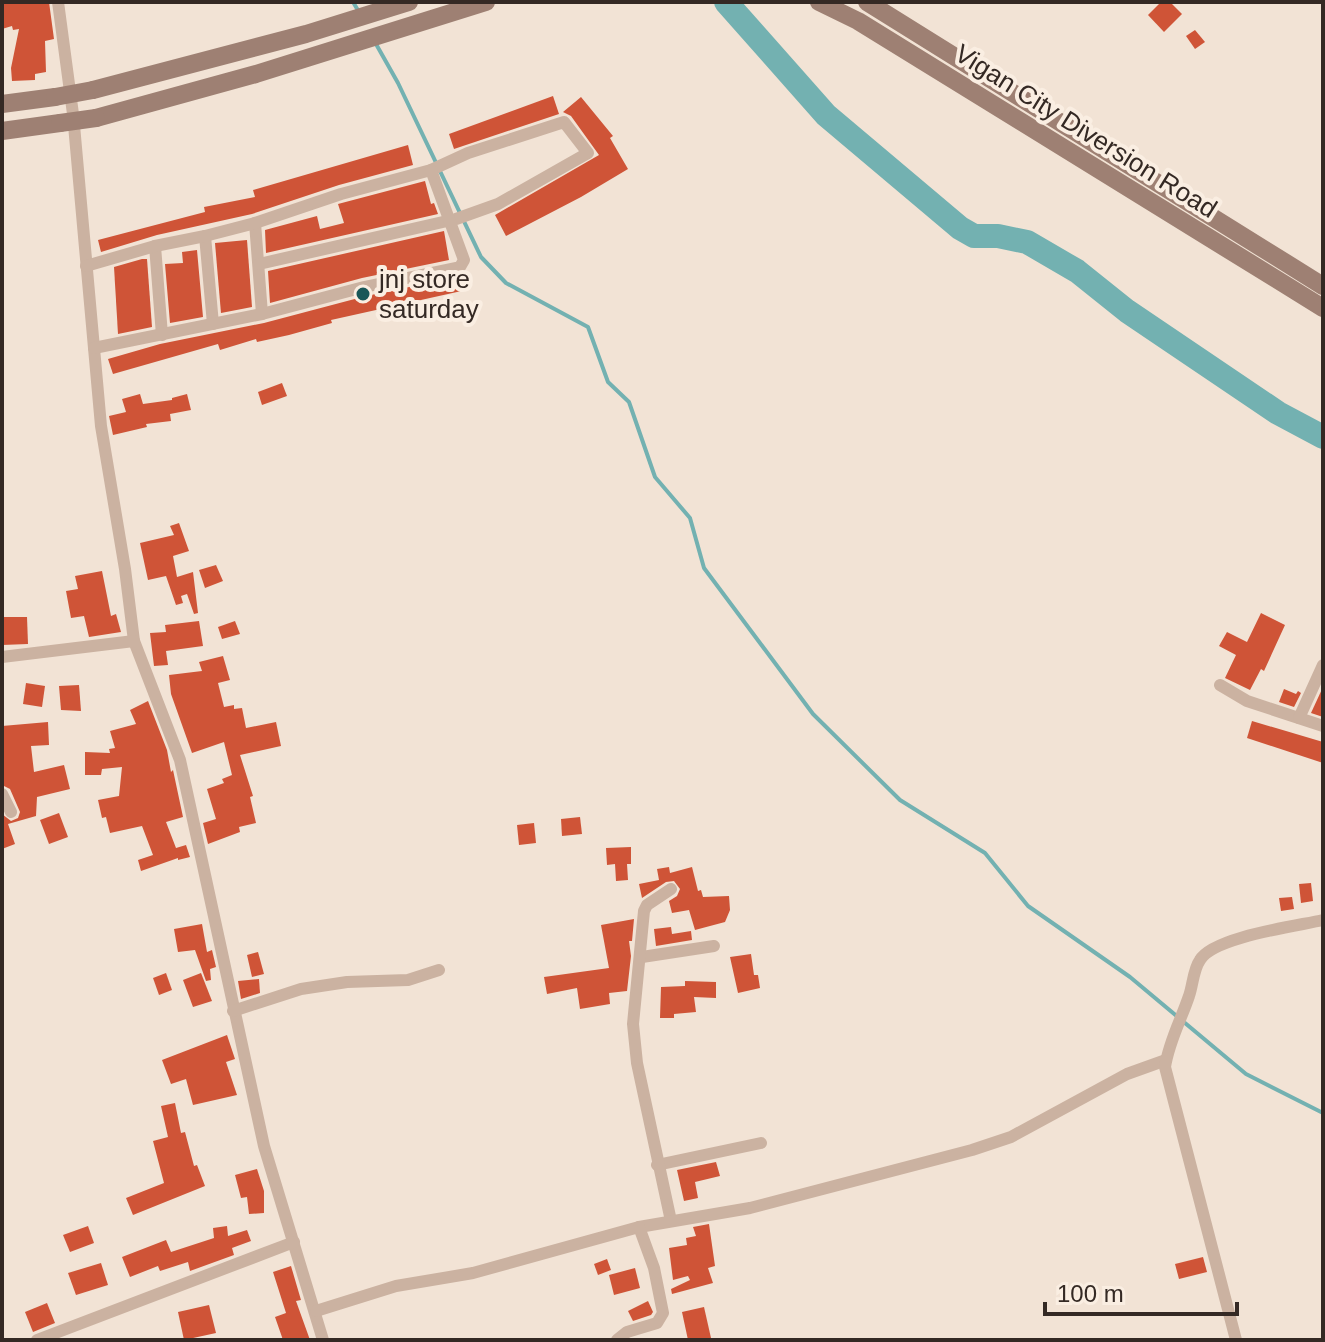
<svg xmlns="http://www.w3.org/2000/svg" width="1325" height="1342" font-family="Helvetica,sans-serif">
	<rect width="100%" height="100%" fill="#f2e3d5"/>
	<g fill="none" stroke-linecap="round" stroke-linejoin="round">
		<!-- stream -->
		<g stroke="#73b1b1" stroke-width="4">
			<path d="M 353,2 L 359,12"/>
			<path d="M 376,44 L 398,83 L 481,257 L 506,283 L 588,327 L 608,382 L 629,402 L 655,477 L 690,518 L 704,568 L 813,714 L 900,800 L 985,853 L 1028,906 L 1130,977 L 1246,1074 L 1323,1113"/>
		</g>
		<!-- river -->
		<path stroke="#73b1b1" stroke-width="24" d="M 726,2 L 826,115 L 960,228 L 974,236 L 998,236 L 1027,242 L 1077,271 L 1127,311 L 1278,413 L 1323,437"/>
	</g>
	<!-- building -->
	<g fill="#cf5437">
		<path d="M 2,2 L 49,2 L 54,39 L 45,41 L 46,72 L 35,74 L 35,80 L 12,81 L 11,68 L 19,29 L 13,30 L 12,26 L 2,29 Z"/>
		<path d="M 1161,2 L 1170,2 L 1182,14 L 1164,32 L 1148,15 Z"/>
		<path d="M 1195,30 L 1205,42 L 1195,49 L 1186,36 Z"/>
		<path d="M 553,96 L 559,114 L 454,149 L 449,134 Z"/>
		<path d="M 581,97 L 613,136 L 610,138 L 628,169 L 581,197 L 506,236 L 495,215 L 599,155 L 571,116 L 563,112 Z"/>
		<path d="M 408,145 L 413,165 L 339,185 L 252,214 L 157,235 L 101,252 L 98,240 L 205,212 L 204,207 L 255,197 L 253,190 Z"/>
		<path d="M 425,181 L 431,204 L 434,203 L 438,214 L 266,253 L 265,230 L 317,216 L 320,229 L 344,223 L 338,204 Z"/>
		<path d="M 444,231 L 449,260 L 362,278 L 270,303 L 268,271 Z"/>
		<path d="M 247,240 L 252,307 L 221,313 L 215,243 Z"/>
		<path d="M 197,250 L 203,317 L 170,323 L 165,264 L 183,263 L 182,252 Z"/>
		<path d="M 142,259 L 147,259 L 152,327 L 118,334 L 114,267 Z"/>
		<path d="M 462,276 L 466,290 L 331,320 L 332,323 L 289,335 L 257,342 L 256,339 L 220,350 L 218,344 L 113,374 L 108,359 L 160,344 L 264,323 L 366,296 Z"/>
		<path d="M 282,383 L 287,396 L 262,405 L 258,392 Z"/>
		<path d="M 140,394 L 143,404 L 172,400 L 172,398 L 187,394 L 191,410 L 170,414 L 171,421 L 146,424 L 147,427 L 113,435 L 109,416 L 126,412 L 122,399 Z"/>
		<path d="M 179,523 L 189,551 L 173,556 L 177,577 L 193,572 L 198,613 L 194,614 L 187,594 L 181,596 L 183,603 L 176,605 L 166,576 L 148,580 L 140,543 L 174,535 L 170,526 Z"/>
		<path d="M 216,565 L 223,581 L 205,588 L 199,570 Z"/>
		<path d="M 102,571 L 111,616 L 116,614 L 121,632 L 89,637 L 84,616 L 71,618 L 66,591 L 78,589 L 75,576 Z"/>
		<path d="M 1261,613 L 1285,625 L 1264,671 L 1261,669 L 1250,690 L 1225,678 L 1236,655 L 1219,646 L 1227,632 L 1247,642 Z"/>
		<path d="M 2,617 L 27,617 L 28,644 L 2,645 Z"/>
		<path d="M 199,621 L 203,646 L 166,651 L 168,665 L 154,666 L 150,633 L 166,632 L 165,625 Z"/>
		<path d="M 235,621 L 240,634 L 222,639 L 218,627 Z"/>
		<path d="M 223,656 L 230,680 L 218,683 L 224,707 L 234,705 L 234,709 L 242,708 L 246,728 L 276,722 L 281,746 L 240,755 L 253,796 L 250,797 L 256,823 L 239,827 L 240,832 L 208,844 L 203,823 L 216,819 L 207,789 L 224,783 L 222,779 L 232,775 L 224,742 L 192,753 L 171,694 L 169,675 L 202,671 L 199,662 Z"/>
		<path d="M 26,683 L 45,686 L 42,707 L 23,704 Z"/>
		<path d="M 79,685 L 81,711 L 61,710 L 59,686 Z"/>
		<path d="M 1323,687 L 1323,717 L 1311,713 Z"/>
		<path d="M 1284,689 L 1296,694 L 1298,691 L 1301,693 L 1294,707 L 1279,702 Z"/>
		<path d="M 148,701 L 167,750 L 171,772 L 173,770 L 183,817 L 166,822 L 176,848 L 186,845 L 190,857 L 178,860 L 178,858 L 141,871 L 138,860 L 153,855 L 142,826 L 110,833 L 106,817 L 102,818 L 98,800 L 119,796 L 122,767 L 102,769 L 101,775 L 85,775 L 85,752 L 110,753 L 109,749 L 115,748 L 110,731 L 136,724 L 130,710 Z"/>
		<path d="M 1252,721 L 1323,742 L 1323,763 L 1247,738 Z"/>
		<path d="M 48,722 L 49,745 L 31,746 L 34,772 L 64,765 L 70,789 L 37,797 L 36,816 L 8,824 L 15,844 L 2,849 L 2,814 L 11,821 L 18,818 L 20,812 L 10,789 L 2,785 L 2,726 Z"/>
		<path d="M 59,813 L 68,837 L 49,844 L 40,820 Z"/>
		<path d="M 580,817 L 582,834 L 562,836 L 561,819 Z"/>
		<path d="M 534,823 L 536,843 L 519,845 L 517,825 Z"/>
		<path d="M 631,847 L 631,864 L 627,864 L 628,880 L 616,881 L 615,864 L 607,865 L 606,848 Z"/>
		<path d="M 669,867 L 670,873 L 692,867 L 698,891 L 701,890 L 703,897 L 729,896 L 730,910 L 725,922 L 695,930 L 689,910 L 672,913 L 669,901 L 677,896 L 680,889 L 674,881 L 666,882 L 642,898 L 639,884 L 659,880 L 657,869 Z"/>
		<path d="M 1311,883 L 1313,901 L 1301,903 L 1299,884 Z"/>
		<path d="M 1292,897 L 1294,909 L 1281,911 L 1279,898 Z"/>
		<path d="M 634,919 L 632,941 L 629,941 L 631,956 L 627,991 L 609,993 L 610,1004 L 580,1009 L 577,988 L 547,994 L 544,977 L 609,968 L 601,925 Z"/>
		<path d="M 202,924 L 207,952 L 212,950 L 216,967 L 210,969 L 211,980 L 206,981 L 195,950 L 178,952 L 174,929 Z"/>
		<path d="M 671,927 L 672,934 L 691,931 L 692,940 L 656,946 L 654,929 Z"/>
		<path d="M 258,952 L 264,974 L 252,977 L 247,955 Z"/>
		<path d="M 751,954 L 754,975 L 758,975 L 760,988 L 738,993 L 730,957 Z"/>
		<path d="M 166,973 L 172,990 L 159,995 L 153,978 Z"/>
		<path d="M 201,973 L 212,1001 L 193,1007 L 183,980 Z"/>
		<path d="M 259,979 L 260,993 L 241,999 L 238,981 Z"/>
		<path d="M 685,981 L 716,982 L 716,998 L 694,997 L 696,1012 L 674,1014 L 674,1018 L 660,1018 L 661,987 L 685,986 Z"/>
		<path d="M 227,1035 L 235,1059 L 226,1062 L 237,1095 L 193,1105 L 186,1079 L 171,1084 L 162,1060 Z"/>
		<path d="M 175,1103 L 181,1133 L 185,1132 L 194,1166 L 197,1165 L 205,1186 L 133,1215 L 126,1198 L 164,1183 L 153,1141 L 168,1137 L 161,1106 Z"/>
		<path d="M 716,1162 L 720,1176 L 695,1182 L 698,1198 L 684,1201 L 677,1170 Z"/>
		<path d="M 257,1169 L 264,1191 L 264,1213 L 249,1214 L 247,1197 L 241,1198 L 235,1175 Z"/>
		<path d="M 709,1224 L 715,1266 L 708,1268 L 713,1283 L 672,1294 L 671,1289 L 690,1280 L 688,1276 L 673,1280 L 669,1248 L 687,1245 L 686,1238 L 696,1236 L 693,1227 Z"/>
		<path d="M 88,1226 L 94,1243 L 70,1252 L 63,1235 Z"/>
		<path d="M 227,1226 L 228,1236 L 247,1230 L 251,1241 L 232,1248 L 234,1255 L 190,1271 L 188,1262 L 160,1271 L 158,1266 L 130,1277 L 122,1257 L 166,1240 L 171,1252 L 214,1238 L 213,1228 Z"/>
		<path d="M 1203,1257 L 1207,1272 L 1179,1279 L 1175,1264 Z"/>
		<path d="M 607,1259 L 611,1270 L 598,1275 L 594,1264 Z"/>
		<path d="M 101,1263 L 108,1285 L 76,1295 L 68,1273 Z"/>
		<path d="M 291,1266 L 301,1300 L 296,1301 L 310,1340 L 283,1340 L 275,1317 L 286,1313 L 273,1272 Z"/>
		<path d="M 635,1268 L 640,1288 L 614,1295 L 609,1275 Z"/>
		<path d="M 648,1301 L 653,1312 L 651,1315 L 633,1321 L 628,1311 Z"/>
		<path d="M 47,1303 L 55,1323 L 33,1332 L 25,1312 Z"/>
		<path d="M 209,1305 L 216,1333 L 184,1340 L 178,1312 Z"/>
		<path d="M 704,1307 L 711,1338 L 688,1340 L 682,1312 Z"/>
	</g>
	<g fill="none" stroke-linecap="round" stroke-linejoin="round">
		<!-- minor -->
		<g stroke="#cbb2a1" stroke-width="12">
			<path d="M 58,2 L 73,114 L 101,426 L 125,569 L 134,641 L 180,760 L 264,1146 L 323,1340"/>
			<path d="M 255,223 L 262,314"/>
			<path d="M 205,236 L 213,324"/>
			<path d="M 155,246 L 162,335"/>
			<path d="M 86,266 L 155,246 L 205,236 L 255,223 L 341,194 L 431,170 L 468,153 L 564,122 L 588,153 L 498,204 L 456,219 L 259,264"/>
			<path d="M 94,348 L 262,314 L 364,287 L 460,267 L 464,260 L 431,170"/>
			<path d="M 2,657 L 134,641"/>
			<path d="M 1220,685 L 1247,701 L 1323,726"/>
			<path d="M 1299,718 L 1323,665"/>
			<path d="M 2,794 L 11,812"/>
			<path d="M 642,957 L 714,946"/>
			<path d="M 233,1011 L 301,989 L 347,982 L 408,980 L 439,970"/>
			<path d="M 657,1165 L 761,1143"/>
			<path d="M 671,1221 L 637,1063 L 633,1024 L 644,911 L 647,905 L 671,889"/>
			<path d="M 316,1311 L 396,1286 L 473,1273 L 639,1227 L 750,1208 L 972,1150 L 1011,1137 L 1127,1074 L 1166,1060"/>
			<path d="M 37,1340 L 294,1242"/>
			<path d="M 617,1340 L 627,1332 L 657,1323 L 663,1313 L 654,1268 L 639,1227"/>
			<path d="M 1236,1340 L 1165,1067 C 1169,1041 1181,1020 1189,996 C 1193,985 1193,970 1200,960 C 1213,937 1297,926 1323,920"/>
		</g>
		<!-- secondary -->
		<g stroke="#9e8073" stroke-width="18">
			<path d="M 819,2 L 858,21 L 1323,308"/>
			<path d="M 867,2 L 1323,286"/>
			<path d="M 93,90 L 306,34 L 409,2"/>
			<path d="M 2,104 L 55,97"/>
			<path d="M 96,118 L 256,74 L 486,2"/>
			<path d="M 2,131 L 60,123"/>
		</g>
		<!-- secondary-bridge -->
		<g stroke="#9e8073" stroke-width="18">
			<path d="M 55,97 L 93,90"/>
			<path d="M 60,123 L 96,118"/>
		</g>
	</g>
	<!-- markers -->
	<circle fill="#185758" stroke="#faeee2" stroke-width="3" cx="363" cy="294" r="8"/>
	<g text-anchor="middle" dominant-baseline="central" stroke-width="8" stroke-linejoin="round" paint-order="stroke">
		<!-- street labels -->
		<g font-size="26" fill="#342924" stroke="#faeee2">
			<text transform="translate(1086 131) rotate(32)">Vigan City Diversion Road</text>
		</g>
		<!-- poi labels -->
		<g font-size="26" fill="#342924" stroke="#faeee2" text-anchor="start">
			<text x="379" y="279">jnj store<tspan x="379" dy="30">saturday</tspan></text>
		</g>
	</g>
	<!-- border -->
	<rect width="1325" height="1342" fill="none" stroke="#342924" stroke-width="8"/>
	<!-- scale -->
	<path d="M1045 1302v12h192v-12" fill="none" stroke="#342924" stroke-width="4"/>
	<text x="1057" y="1302" font-size="24" fill="#342924" stroke="#faeee2" stroke-width="6" paint-order="stroke">100 m</text>
</svg>
